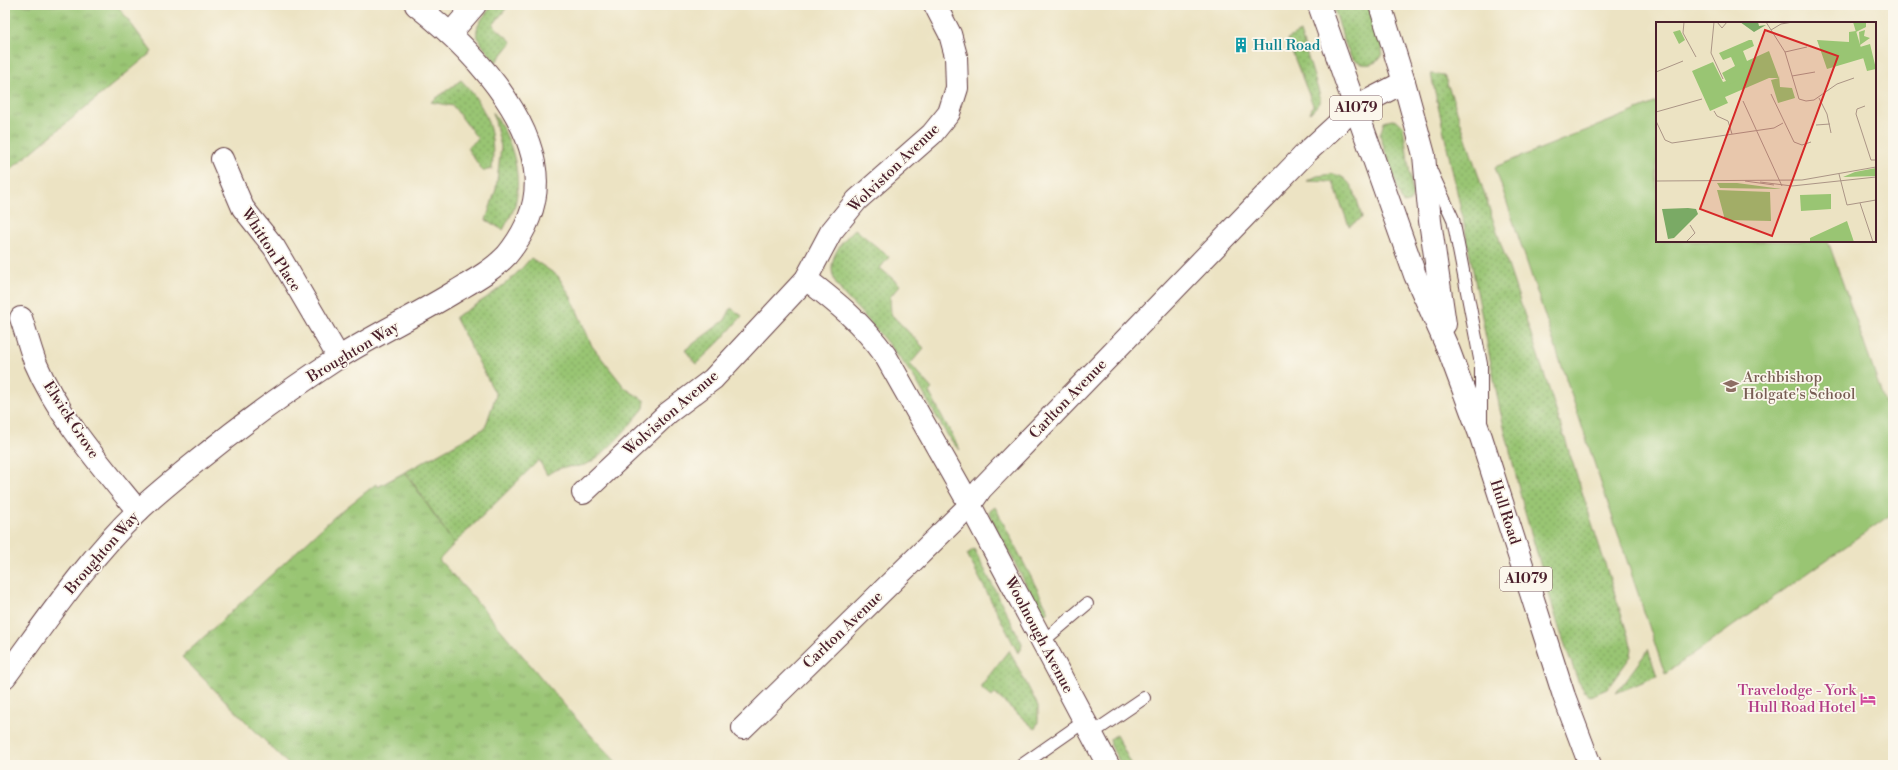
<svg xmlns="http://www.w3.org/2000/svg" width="1898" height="770" font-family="'Libre Bodoni',serif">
	<defs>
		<pattern id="grass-dots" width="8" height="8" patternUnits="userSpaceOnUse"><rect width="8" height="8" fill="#99c573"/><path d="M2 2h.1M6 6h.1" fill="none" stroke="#7f9f5f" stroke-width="1.8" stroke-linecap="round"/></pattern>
		<pattern id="park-tufts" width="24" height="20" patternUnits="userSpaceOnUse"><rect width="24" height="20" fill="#99c573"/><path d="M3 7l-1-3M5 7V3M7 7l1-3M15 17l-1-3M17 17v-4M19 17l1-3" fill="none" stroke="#7f9f5f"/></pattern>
	</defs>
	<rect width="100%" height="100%" fill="#fbf7ec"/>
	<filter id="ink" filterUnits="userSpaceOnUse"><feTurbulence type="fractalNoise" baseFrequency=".025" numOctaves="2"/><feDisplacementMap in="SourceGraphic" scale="8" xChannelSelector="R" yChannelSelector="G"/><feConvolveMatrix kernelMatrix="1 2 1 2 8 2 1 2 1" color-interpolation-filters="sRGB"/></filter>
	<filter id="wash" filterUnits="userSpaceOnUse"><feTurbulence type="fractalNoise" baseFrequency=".012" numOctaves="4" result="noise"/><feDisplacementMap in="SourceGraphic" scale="16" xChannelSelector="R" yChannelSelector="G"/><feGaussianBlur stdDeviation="0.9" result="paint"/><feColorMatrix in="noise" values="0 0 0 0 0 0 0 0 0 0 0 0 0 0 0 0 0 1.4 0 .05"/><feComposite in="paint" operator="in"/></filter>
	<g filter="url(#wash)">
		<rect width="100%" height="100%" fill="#ece3c3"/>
		<!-- grass -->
		<g fill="url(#grass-dots)" stroke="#72724f">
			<path d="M 493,5 L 509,5 L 493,25 L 512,42 L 496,62 C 473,35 469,33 493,5 Z"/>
			<path d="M 1336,5 L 1368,5 C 1373,18 1381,32 1382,46 C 1385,66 1360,71 1350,55 C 1343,41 1339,23 1334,8 Z"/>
			<path d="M 1300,32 L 1320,96 L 1320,103 L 1310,113 L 1313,105 L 1287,39 Z"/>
			<path d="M 1431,74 L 1444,75 L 1454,102 L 1551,395 L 1632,648 L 1631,656 L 1607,689 L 1590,696 L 1585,692 L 1578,681 L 1559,628 L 1524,509 L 1500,410 L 1463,219 Z"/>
			<path d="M 461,80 C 486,106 496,132 492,169 L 483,171 L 467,148 L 478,139 L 453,106 L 431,102 Z"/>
			<path d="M 493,112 C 511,138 523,173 515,205 C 513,213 507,222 503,230 L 486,220 L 496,189 L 501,147 Z"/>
			<path d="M 1392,120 L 1398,121 L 1403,126 L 1413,196 L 1409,202 L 1404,203 L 1401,199 L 1380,135 L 1384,122 Z"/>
			<path d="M 1332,174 C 1354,176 1357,201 1362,218 L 1349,226 L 1333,182 L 1307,181 L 1317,176 Z"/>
			<path d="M 855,229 L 889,257 L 880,268 L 900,285 L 890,297 L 891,314 L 924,348 L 910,364 L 932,389 L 929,392 L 960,450 C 948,442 924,392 913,376 C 898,355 882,336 865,317 C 855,305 837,291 833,276 C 828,257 842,241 855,229 Z"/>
			<path d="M 531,258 L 558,276 L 572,299 L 592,346 L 625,388 L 645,401 L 644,408 C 629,426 608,452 589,463 C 576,470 564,462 547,475 L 539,460 L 454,544 L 406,472 L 378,487 L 485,428 L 496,395 L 455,317 C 484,301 510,283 531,258 Z"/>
			<path d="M 731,308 L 742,316 L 720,341 L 696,364 L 685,350 L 725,320 Z"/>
			<path d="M 995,507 L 1049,612 L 1042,615 L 989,514 L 990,511 Z"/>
			<path d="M 974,549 L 1022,643 L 1021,650 L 1018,653 L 967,554 Z"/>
			<path d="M 1648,649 L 1657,676 L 1616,693 L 1648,650 Z"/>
			<path d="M 1009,650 L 1038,706 L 1038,722 L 1035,729 L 995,694 L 992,697 L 980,687 Z"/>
			<path d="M 1116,735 L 1132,765 L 1121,765 L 1111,746 L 1110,739 Z"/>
		</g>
		<!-- park -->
		<g fill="url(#park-tufts)" stroke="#72724f">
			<path d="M 5,5 L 117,5 L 152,52 L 5,174 Z"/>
			<path d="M 405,472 L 454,544 L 439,560 C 502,626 555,700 619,765 L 289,765 L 182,657 L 334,517 L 376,484 L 378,487 Z"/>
		</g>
		<!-- pitch -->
		<path fill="#99c573" stroke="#72724f" d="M 1657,102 L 1657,241 L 1828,241 L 1893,426 L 1893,513 L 1665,674 L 1495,167 Z"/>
	</g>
	<g filter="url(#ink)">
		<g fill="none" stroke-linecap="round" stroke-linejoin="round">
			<defs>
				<g id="service">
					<path d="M 1431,171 L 1453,219 L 1481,364 L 1481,421"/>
					<path d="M 1042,642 L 1087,604"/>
					<path d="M 1091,734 L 1144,698"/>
					<path d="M 1022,765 L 1085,721"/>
				</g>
				<g id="minor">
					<path d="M 450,34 L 475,5"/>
					<path d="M 222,159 L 243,208 L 274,247 L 339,358"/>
					<path d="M 806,279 C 837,303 862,323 885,355 L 970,505 L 1108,765"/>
					<path d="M 21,318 C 26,333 30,348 35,362 C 59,418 100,464 138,511"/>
					<path d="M 583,493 L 668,413 L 713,379 L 806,279 L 831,232 L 857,200 L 932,134 L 949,113 L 957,88 L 956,56 L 950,34 L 935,5"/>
					<path d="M 5,677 C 47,620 87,560 138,511 C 157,493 177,477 197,461 C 242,424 289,390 338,358 C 376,334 417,315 456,291 C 473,281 493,270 507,255 C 516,244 524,231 529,218 C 561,139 472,49 416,5"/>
					<path d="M 743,728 L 970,505 L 981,489 L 1306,153 L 1356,107 L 1404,82"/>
				</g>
				<g id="primary">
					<path d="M 1319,5 L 1415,275 L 1449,351 L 1481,437 L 1564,696 L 1590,765"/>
					<path d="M 1380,5 L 1404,82 L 1424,155 L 1430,221 L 1445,324"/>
				</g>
			</defs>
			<!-- service casing -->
			<use href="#service" stroke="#623c42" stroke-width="14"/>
			<!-- minor casing -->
			<use href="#minor" stroke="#623c42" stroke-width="24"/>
			<!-- primary casing -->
			<use href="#primary" stroke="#623c42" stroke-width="24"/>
			<!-- service -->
			<use href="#service" stroke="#fff" stroke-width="12"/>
			<!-- minor -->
			<use href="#minor" stroke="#fff" stroke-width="22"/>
			<!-- primary -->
			<use href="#primary" stroke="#fff" stroke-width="22"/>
		</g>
	</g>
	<!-- icons -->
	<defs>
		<symbol id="building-bare" viewBox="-9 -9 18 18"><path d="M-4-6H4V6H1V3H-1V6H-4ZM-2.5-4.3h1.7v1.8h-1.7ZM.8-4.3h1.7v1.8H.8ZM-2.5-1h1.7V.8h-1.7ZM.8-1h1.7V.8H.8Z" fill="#0f9aa8" stroke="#fbf7ec" stroke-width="2.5" paint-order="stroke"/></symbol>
		<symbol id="school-bare" viewBox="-9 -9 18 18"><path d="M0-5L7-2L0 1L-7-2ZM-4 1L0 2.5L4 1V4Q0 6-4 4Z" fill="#8d6e63" stroke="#fbf7ec" stroke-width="2.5" paint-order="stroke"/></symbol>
		<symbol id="hotel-bare" viewBox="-9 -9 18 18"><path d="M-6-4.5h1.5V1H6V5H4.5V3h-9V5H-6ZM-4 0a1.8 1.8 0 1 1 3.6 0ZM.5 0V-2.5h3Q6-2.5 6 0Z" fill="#d1479c" stroke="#fbf7ec" stroke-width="2.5" paint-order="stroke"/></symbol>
	</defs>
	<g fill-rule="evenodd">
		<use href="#building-bare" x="1230" y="34" width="22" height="22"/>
		<use href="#school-bare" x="1720" y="375" width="22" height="22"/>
		<use href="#hotel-bare" x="1857" y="688" width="22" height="22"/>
	</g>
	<g text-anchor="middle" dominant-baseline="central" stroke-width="3.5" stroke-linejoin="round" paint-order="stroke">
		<!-- shield labels -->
		<g fill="#fbf7ec" stroke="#7f6065" stroke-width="1">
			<rect x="1330" y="96" width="52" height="24" rx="3"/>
			<rect x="1500" y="567" width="52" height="24" rx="3"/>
		</g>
		<g font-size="14" font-weight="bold" fill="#4a1f2b">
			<text x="1356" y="108">A1079</text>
			<text x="1526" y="579">A1079</text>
		</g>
		<!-- culture labels -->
		<g font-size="15" fill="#0d838f" stroke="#fbf7ec" text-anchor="start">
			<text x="1253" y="45">Hull Road</text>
		</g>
		<!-- street labels -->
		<g font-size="15" fill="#4a1f2b" stroke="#fbf7ec">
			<text transform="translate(894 168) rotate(-44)">Wolviston Avenue</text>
			<text transform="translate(271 250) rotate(57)">Whitton Place</text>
			<text transform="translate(353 352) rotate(-31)">Broughton Way</text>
			<text transform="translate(1068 399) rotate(-46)">Carlton Avenue</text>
			<text transform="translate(671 413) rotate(-41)">Wolviston Avenue</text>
			<text transform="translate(71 420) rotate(57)">Elwick Grove</text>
			<text transform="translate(1505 512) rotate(72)">Hull Road</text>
			<text transform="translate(102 553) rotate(-49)">Broughton Way</text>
			<text transform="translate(843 630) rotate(-44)">Carlton Avenue</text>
			<text transform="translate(1039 635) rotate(62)">Woolnough Avenue</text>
		</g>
		<!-- education labels -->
		<g font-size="15" fill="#785e54" stroke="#fbf7ec" text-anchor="start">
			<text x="1743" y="377">Archbishop<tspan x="1743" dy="17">Holgate's School</tspan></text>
		</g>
		<!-- hotel labels -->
		<g font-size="15" fill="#b23c85" stroke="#fbf7ec" text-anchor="end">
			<text x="1856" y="690">Travelodge - York<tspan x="1856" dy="17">Hull Road Hotel</tspan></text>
		</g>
	</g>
	<!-- overview -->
	<g transform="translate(1656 22)">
		<rect width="220" height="220" fill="#ece3c3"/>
		<path d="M 197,0 L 210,0 L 210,5 L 200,10 ZM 209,8 L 208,14 L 214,16 L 204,23 L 203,10 ZM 214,22 L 220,47 L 211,49 L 204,25 ZM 123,53 L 124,65 L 136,66 L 139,76 L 122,81 L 115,58 L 123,56 ZM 220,146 L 220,154 L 187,155 L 199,150 ZM 61,161 L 81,161 L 125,167 L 64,166 Z" fill="#99c573"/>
		<path d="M 84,0 L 102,0 L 103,4 L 110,3 L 98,10 ZM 32,186 L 40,187 L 42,192 L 18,216 L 12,217 L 6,187 Z" fill="#7aaa65"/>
		<path d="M 24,8 L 29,18 L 23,22 L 17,10 ZM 200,9 L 208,36 L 171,47 L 161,18 L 193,20 L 193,10 ZM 93,18 L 96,18 L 98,24 L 87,29 L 91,39 L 113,29 L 123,56 L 113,56 L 69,75 L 72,81 L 54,89 L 36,49 L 57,40 L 67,60 L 70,59 L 66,51 L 79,44 L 75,35 L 67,38 L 63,31 ZM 191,199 L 198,220 L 154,220 L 154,216 Z" fill="#99c573"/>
		<path d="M 86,43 L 91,54 L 72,63 L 67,51 ZM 61,168 L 114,170 L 115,199 L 69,198 ZM 175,172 L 175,187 L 145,189 L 144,173 Z" fill="#99c573"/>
		<path fill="none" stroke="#ab9586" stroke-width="1" d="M 28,0 L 27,11 L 40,35M 58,0 L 55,31 L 67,57M 61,0 L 66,6 L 71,0M 110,0 L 129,30 L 143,77 L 150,79 L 158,78 L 181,62 L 198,56M 115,8 L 125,2 L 137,0M 129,30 L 151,25M 0,50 L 27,39M 136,54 L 159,50M 115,72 L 138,120 L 146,123 L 155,120M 163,76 L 171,92 L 175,111M 87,79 L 126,164M 209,84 L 201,87 L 200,92 L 215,138 L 220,138M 58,89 L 61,94 L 72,99 L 76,112M 0,90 L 46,77M 0,99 L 9,118 L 16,121 L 118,106 L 127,101M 160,103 L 174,102M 183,152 L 191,183 L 220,178M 0,159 L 146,158 L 220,145M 89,159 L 118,163M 104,160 L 136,164 L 220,155M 204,181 L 217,220M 30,220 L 39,211 L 34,203"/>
		<path fill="#d62828" fill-opacity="0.15" stroke="#d62828" stroke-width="2" d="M 109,8 L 182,34 L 116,214 L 44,187 Z"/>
		<rect width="220" height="220" fill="none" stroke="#4a1f2b" stroke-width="2"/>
	</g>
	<!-- margin -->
	<rect width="1898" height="770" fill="none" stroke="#fbf7ec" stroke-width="20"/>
</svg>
